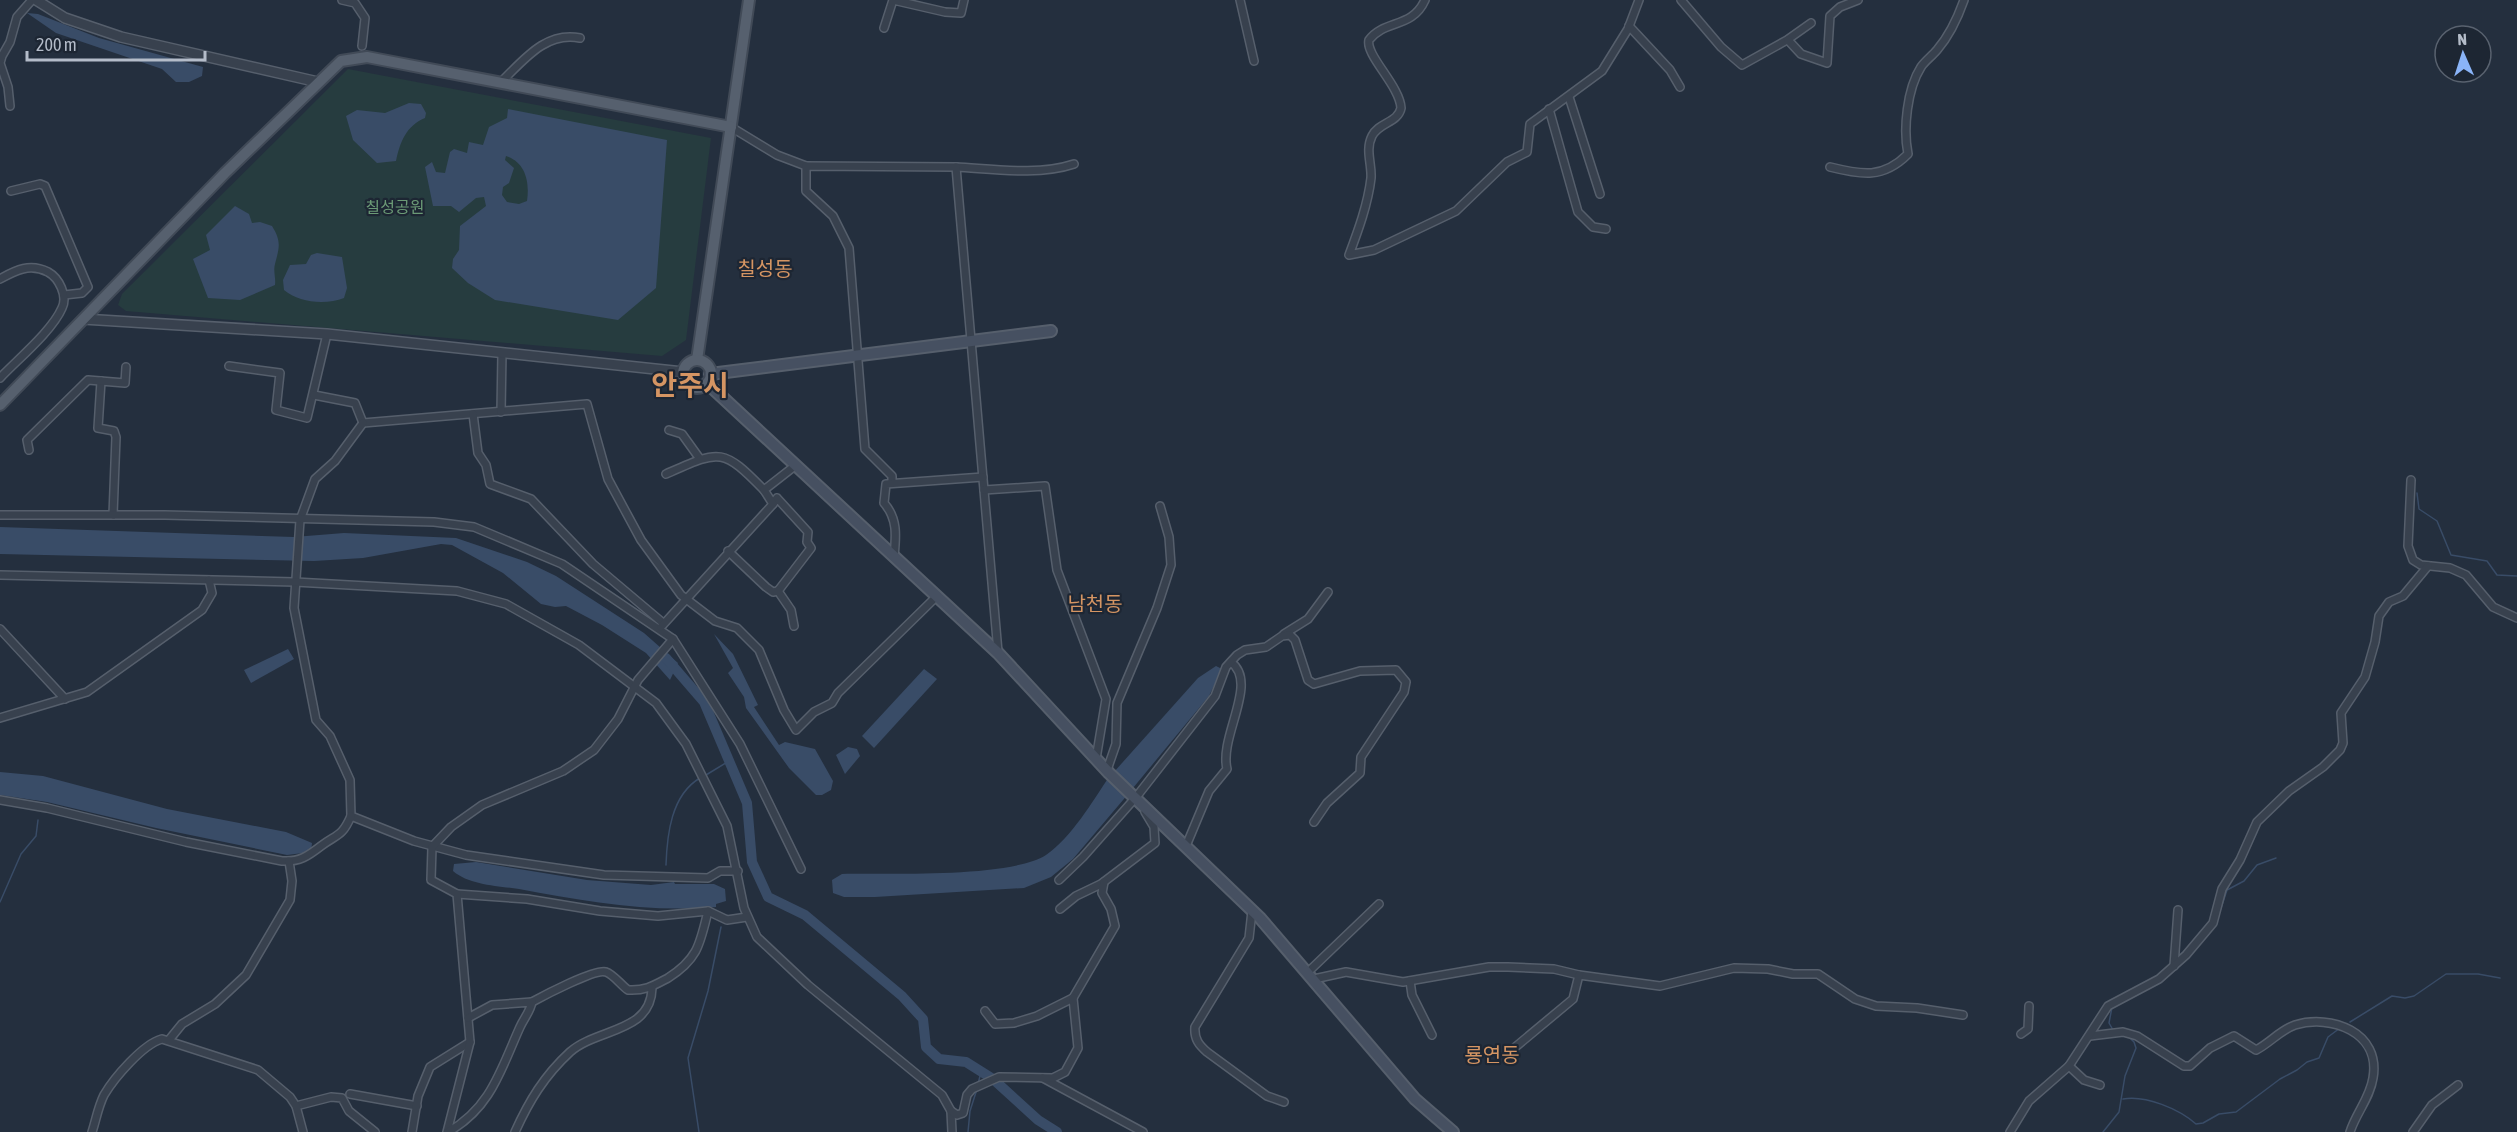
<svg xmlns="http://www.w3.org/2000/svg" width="2517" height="1132" font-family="'Asap Condensed','Noto Sans KR',sans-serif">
	<rect width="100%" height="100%" fill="#242f3e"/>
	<!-- green -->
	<path fill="#263c3f" d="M 348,69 L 711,138 L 686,340 L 662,356 L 126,311 L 118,305 L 122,294 Z"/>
	<!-- water -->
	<g fill="#394c67" fill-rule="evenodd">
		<path d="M 27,13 L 38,14 L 99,38 L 203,67 L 202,76 L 189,82 L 176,82 L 162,69 L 56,33 Z"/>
		<path d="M 409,103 L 421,104 L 426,113 L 425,118 C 406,126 400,142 396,161 L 377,163 L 353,140 L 346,116 L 357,110 L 385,113 Z"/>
		<path d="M 508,109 L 667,140 L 656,288 L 618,320 L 495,300 L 468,283 L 452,268 L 453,259 L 459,250 L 460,226 L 486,206 L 484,197 L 476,198 L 459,212 L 451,206 L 433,206 L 425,167 L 432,162 L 436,172 L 445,173 L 450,152 L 454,149 L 467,153 L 469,142 L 483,145 L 489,127 L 507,118 ZM 506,156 C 525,162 530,181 527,201 L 519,204 L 507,202 L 502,195 L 503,187 L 509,183 L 514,168 L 505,160 Z"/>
		<path d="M 235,206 L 249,214 L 252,223 L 260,222 L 272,226 C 282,242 279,248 275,264 C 273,271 276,278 275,285 L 240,300 L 208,298 L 193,259 L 210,250 L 206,235 Z"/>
		<path d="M 317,253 L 342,257 L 347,288 L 344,298 C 326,305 299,303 284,290 L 283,280 L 290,265 L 306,264 L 311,255 Z"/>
		<path d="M 0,527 L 294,537 L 344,533 L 456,538 L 527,562 L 556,576 L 644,633 L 678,663 L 670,680 L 646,653 L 602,625 L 566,606 L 555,607 L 541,604 L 503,573 L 452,545 L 441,544 L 363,558 L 314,561 L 0,554 Z"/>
		<path d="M 714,634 L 733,654 L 758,705 L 754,707 L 779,745 L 785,742 L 815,749 L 833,781 L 831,790 L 822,795 L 816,795 L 789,768 L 746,708 L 744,697 L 728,673 L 733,668 Z"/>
		<path d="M 288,649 L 294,659 L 251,683 L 244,670 Z"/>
		<path d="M 1216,666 L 1222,669 L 1209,696 L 1133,788 L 1114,772 L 1198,678 Z"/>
		<path d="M 924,669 L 937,679 L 874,748 L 862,736 Z"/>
		<path d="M 848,747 L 857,749 L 860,756 L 845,774 L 836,755 Z"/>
		<path d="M 0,772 L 43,776 L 167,809 L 286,832 L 312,843 L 311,852 L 287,855 L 156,828 L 47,802 L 0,795 Z"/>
		<path d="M 1109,777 L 1129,793 L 1073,859 L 1051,877 L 1024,888 L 875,897 L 844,897 L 833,893 L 832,880 L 842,874 C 889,873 1010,878 1046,855 C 1072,837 1092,802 1109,777 Z"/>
		<path d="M 476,862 L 587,880 L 651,885 L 674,882 L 675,884 L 714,884 L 725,889 L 726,901 L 716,904 L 716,907 C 650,913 584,901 519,889 C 498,886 469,885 453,871 L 454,864 Z"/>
	</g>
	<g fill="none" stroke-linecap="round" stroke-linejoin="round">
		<!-- stream -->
		<g stroke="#394c67" stroke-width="1.5">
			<path d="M 2417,493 L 2419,509 L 2437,521 L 2451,555 L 2487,561 L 2497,575 L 2517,576"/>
			<path d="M 706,775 L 729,761"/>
			<path d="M 666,865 C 667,835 671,795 700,778"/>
			<path d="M 0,902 L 21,854 L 36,836 L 38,820"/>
			<path d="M 2216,923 L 2227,890 L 2244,881 L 2257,865 L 2276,858"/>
			<path d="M 2137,994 L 2162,981 L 2184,961"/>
			<path d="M 2112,1007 L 2109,1023 L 2113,1030"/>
			<path d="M 2350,1022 L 2392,996 L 2405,998 L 2414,996 L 2446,974 L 2478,974 L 2500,978"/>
			<path d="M 978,1084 L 981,1072"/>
			<path d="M 2123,1099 C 2146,1095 2179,1109 2196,1124 L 2203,1123 L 2219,1114 L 2236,1112 L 2280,1079 L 2297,1070 L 2307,1062 L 2319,1058 L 2328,1037 L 2340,1028"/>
			<path d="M 699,1132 L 688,1058 L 708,991 L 721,927"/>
			<path d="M 968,1132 L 970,1111 L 977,1089"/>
			<path d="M 2103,1132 L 2119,1112 L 2125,1076 L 2136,1048 L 2134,1042 L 2129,1037"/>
		</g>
		<!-- river -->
		<path stroke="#394c67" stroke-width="10" d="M 666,658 L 704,702 L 747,803 L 752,862 L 768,897 L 805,915 L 902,996 L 923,1019 L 926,1047 L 939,1059 L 966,1062 L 993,1079 L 1038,1120 L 1057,1132"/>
		<defs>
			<g id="minor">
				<path d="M 342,0 L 355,3 L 365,18 L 362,46"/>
				<path d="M 1240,0 L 1254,61"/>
				<path d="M 1425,0 C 1412,29 1385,19 1369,40 C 1365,55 1400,86 1401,108 C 1398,123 1379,122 1372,136 C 1365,150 1372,164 1371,178 C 1368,204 1358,231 1349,255 L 1374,250 L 1456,211 L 1507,162 L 1527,152 L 1530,124 L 1602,71 L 1628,29 L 1639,0"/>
				<path d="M 1681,0 L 1721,47 L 1742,65 L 1787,40 L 1811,23"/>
				<path d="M 1629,26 L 1670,70 L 1680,87"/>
				<path d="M 884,28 L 893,0 L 945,12 L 961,13 L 964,0"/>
				<path d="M 1788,40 L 1801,54 L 1827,63 L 1830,16 L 1840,7 L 1858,0"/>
				<path d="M 500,83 C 523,61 545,31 580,38"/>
				<path d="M 1569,97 L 1600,194"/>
				<path d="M 10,106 L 8,87 L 0,63 L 2,56 L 10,42 L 17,17 L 32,0"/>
				<path d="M 1549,109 L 1578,212 L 1593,227 L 1606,229"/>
				<path d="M 731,127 L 777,155 L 806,166"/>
				<path d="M 956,167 C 993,169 1038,176 1074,164"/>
				<path d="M 1830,167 C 1862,175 1883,179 1908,154 C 1903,129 1907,89 1921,67 C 1925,61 1932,56 1937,50 C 1949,36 1958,17 1964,0"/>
				<path d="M 11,191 L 40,184 L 45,186 L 88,287 L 82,293 L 64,295"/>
				<path d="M 0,279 C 16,270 30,263 48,272 C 59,278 68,296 62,308 C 52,331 18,359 0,378"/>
				<path d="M 229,366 L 280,373 L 276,410 L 307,418 L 327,334"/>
				<path d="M 101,381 L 98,428 L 114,431 L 116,437 L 113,515"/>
				<path d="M 314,395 L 355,403 L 363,423 L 587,404 L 608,479 L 641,540 L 681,595 L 715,621 L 737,628 L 759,650 L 784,710 L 796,730 L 814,712 L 832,703 L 838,693 L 936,597"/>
				<path d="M 501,412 L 502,353"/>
				<path d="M 473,414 L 478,453 L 486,465 L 490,484 L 531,499 L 593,564 L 663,623"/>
				<path d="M 363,423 L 335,461 L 315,479 L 300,520 L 294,608 L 316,720 L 330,736 L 350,780 L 351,816 L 414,841 L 466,855 L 604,875 L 708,878 L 720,871 L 738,871"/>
				<path d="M 669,430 L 682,434 L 700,459"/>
				<path d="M 29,450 L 27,440 L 88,380 L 125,383 L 126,367"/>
				<path d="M 666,474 C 720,450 722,447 764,490"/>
				<path d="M 2411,480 L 2408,546 L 2413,560 L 2421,565 L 2450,568 L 2466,575 L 2493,607 L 2517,618"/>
				<path d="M 892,483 L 892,476 L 865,449 L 849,248 L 833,216 L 806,191 L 806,166 L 956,167 L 998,652"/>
				<path d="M 984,490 L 1045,486 L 1057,570 L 1106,699 L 1096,759"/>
				<path d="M 773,504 L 777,498 L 808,532 L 807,542 L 811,548 L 778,591"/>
				<path d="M 0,515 L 165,515 L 434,522 L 474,527 L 562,564 L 673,639 L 740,744 L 801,869"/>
				<path d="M 728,551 L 766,587 L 773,592 L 778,591 L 791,610 L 794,626"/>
				<path d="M 894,557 C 896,536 898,519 884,503 L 886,484 L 983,477"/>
				<path d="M 0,575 L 295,582 L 457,591 L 506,604 L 579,645 L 656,703 L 686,744 L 727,826 L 744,908 L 757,937 L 808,985 L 942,1095 L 951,1111 L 952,1132"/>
				<path d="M 661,627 L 773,504 L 764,490 L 796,465"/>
				<path d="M 0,629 L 65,699"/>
				<path d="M 1284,634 L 1308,619 L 1328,592"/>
				<path d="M 0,718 L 87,692 L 202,610 L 212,593 L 209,580"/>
				<path d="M 1107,770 L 1116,744 L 1117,703 L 1157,608 L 1171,565 L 1169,537 L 1160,506"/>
				<path d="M 0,800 L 47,808 L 186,842 L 282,861 C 300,862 308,856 321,846 C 337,834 342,837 351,816"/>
				<path d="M 1186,846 L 1209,791 L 1227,769 C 1219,736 1259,683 1231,662"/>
				<path d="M 1059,880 L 1083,857 L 1137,796 L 1215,696 L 1226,667 L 1237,655 L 1245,650 L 1266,647 L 1282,636 L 1290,635 L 1295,640 L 1308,680 L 1314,684 L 1360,671 L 1396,670 L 1406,682 L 1404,692 L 1361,757 L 1360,773 L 1327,803 L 1314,822"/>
				<path d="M 457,894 L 527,899 L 600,911 L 658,916 L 708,911 L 727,920 L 747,917"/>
				<path d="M 1060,909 L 1076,896 L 1101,884 L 1155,843 L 1154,827 L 1145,812"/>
				<path d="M 1252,911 L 1249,938 L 1195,1027 C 1194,1039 1199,1045 1207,1052 L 1267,1096 L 1284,1102"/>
				<path d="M 2174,966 L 2178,910"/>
				<path d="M 1308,972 L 1379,904"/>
				<path d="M 1314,979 L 1346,972 L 1403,982 L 1489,967 L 1508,967 L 1554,969 L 1579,975 L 1660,986 L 1734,968 L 1768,969 L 1793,974 L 1818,974 L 1855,999 L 1876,1006 L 1917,1008 L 1963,1015"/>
				<path d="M 1410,981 L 1412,995 L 1432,1035"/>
				<path d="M 532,1002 C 543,996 596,968 606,972 C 613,974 621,985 628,990 C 645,991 653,986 668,978 C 698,959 700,944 708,911"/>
				<path d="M 985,1011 L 995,1024 L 1014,1023 L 1037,1016 L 1073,998 L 1115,926 L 1111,909 L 1102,893 L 1104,882"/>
				<path d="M 2021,1034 L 2028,1029 L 2029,1006"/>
				<path d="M 2090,1036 L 2123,1032 L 2137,1036 L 2184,1066 L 2190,1066 L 2210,1048 L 2234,1036 L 2256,1050 C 2270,1043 2280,1030 2295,1025 C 2331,1014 2381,1032 2373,1078 C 2370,1098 2356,1113 2350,1132"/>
				<path d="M 169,1040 L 182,1024 L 215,1004 L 246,975 L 290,900 L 292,881 L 289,861"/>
				<path d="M 1513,1049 L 1573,999 L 1579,975"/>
				<path d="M 2069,1066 L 2084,1080 L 2100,1085"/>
				<path d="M 1043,1078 L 1143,1132"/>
				<path d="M 350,1094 L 417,1106"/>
				<path d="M 296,1106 L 331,1097 L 342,1098 L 349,1111 L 375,1132"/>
				<path d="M 951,1111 L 957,1115 L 963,1113 L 967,1095 L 972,1089 L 999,1077 L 1053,1078 L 1065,1072 L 1078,1048 L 1073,998"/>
				<path d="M 92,1132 C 96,1120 98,1107 104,1095 C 114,1078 143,1044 162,1039 L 258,1070 L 290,1097 L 296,1106 L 303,1132"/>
				<path d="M 412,1132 L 418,1096 L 430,1067 L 470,1042"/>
				<path d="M 447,1132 L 470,1042 L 457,894 L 431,880 L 432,847 L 451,827 L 482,805 L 563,771 L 594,750 L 618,719 L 638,680 L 673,639"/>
				<path d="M 448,1132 C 491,1108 501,1069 520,1027 C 524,1018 530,1012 532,1002 L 492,1005 L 468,1018"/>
				<path d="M 515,1132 C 529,1101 544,1076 570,1052 C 597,1028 651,1033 652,988"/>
				<path d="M 2010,1132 L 2029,1101 L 2069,1066 L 2108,1006 L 2159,979 L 2186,955 L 2213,923 L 2222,889 L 2240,860 L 2257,822 L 2289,791 L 2323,767 L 2340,750 L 2343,743 L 2341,713 L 2365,677 L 2375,642 L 2379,616 L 2389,602 L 2403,596 L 2428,566"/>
				<path d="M 2413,1132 L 2432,1105 L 2458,1085"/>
			</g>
			<g id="tertiary">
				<path d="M 36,0 L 65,18 L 121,37 L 318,82"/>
				<path d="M 83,319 L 327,334 L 683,372"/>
			</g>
			<g id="secondary">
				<path d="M 710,374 L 1051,331"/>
				<path d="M 707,383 L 998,653 L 1109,773 L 1260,918 L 1415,1099 L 1453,1132"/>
			</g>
			<g id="primary">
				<path d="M 697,360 L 749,0"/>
				<circle cx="697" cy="374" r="14"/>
				<path d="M 0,405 L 225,173 L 341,61 L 367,57 L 731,127"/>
			</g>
		</defs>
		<!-- minor casing -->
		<use href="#minor" stroke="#565f6c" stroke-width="10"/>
		<!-- tertiary casing -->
		<use href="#tertiary" stroke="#565f6c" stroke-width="12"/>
		<!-- secondary casing -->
		<use href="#secondary" stroke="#565f6c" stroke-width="14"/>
		<!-- primary casing -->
		<use href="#primary" stroke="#414a57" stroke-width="14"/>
		<!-- minor -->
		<use href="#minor" stroke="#38414e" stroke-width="7"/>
		<!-- tertiary -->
		<use href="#tertiary" stroke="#38414e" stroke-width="9"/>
		<!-- secondary -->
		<use href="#secondary" stroke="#465061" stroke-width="10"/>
		<!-- primary -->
		<use href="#primary" stroke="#56606e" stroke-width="10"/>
	</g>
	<g text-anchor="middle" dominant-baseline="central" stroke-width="4.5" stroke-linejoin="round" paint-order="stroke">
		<!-- park labels -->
		<g font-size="16" fill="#6b9a76" stroke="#1d2633">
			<text x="395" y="207">칠성공원</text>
		</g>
		<!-- quarter labels -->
		<g font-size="20" fill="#d59563" stroke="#1d2633">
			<text x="765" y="268">칠성동</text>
			<text x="1095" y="603">남천동</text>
			<text x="1492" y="1054">룡연동</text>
		</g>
		<!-- town labels -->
		<g font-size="28" font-weight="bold" fill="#d59563" stroke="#1d2633">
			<text x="690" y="385">안주시</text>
		</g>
	</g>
	<!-- north arrow -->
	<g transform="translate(2463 54) rotate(357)"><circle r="28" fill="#1d2633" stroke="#59626f" stroke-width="1.5"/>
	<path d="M0-4.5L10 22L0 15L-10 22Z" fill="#8ab4f8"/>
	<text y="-9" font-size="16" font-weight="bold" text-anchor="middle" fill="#b4bcc9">N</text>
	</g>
	<!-- scale -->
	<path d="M27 51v9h178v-9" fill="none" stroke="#b4bcc9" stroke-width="3"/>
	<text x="36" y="51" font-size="18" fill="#b4bcc9" stroke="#1d2633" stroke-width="4.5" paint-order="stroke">200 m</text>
</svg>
